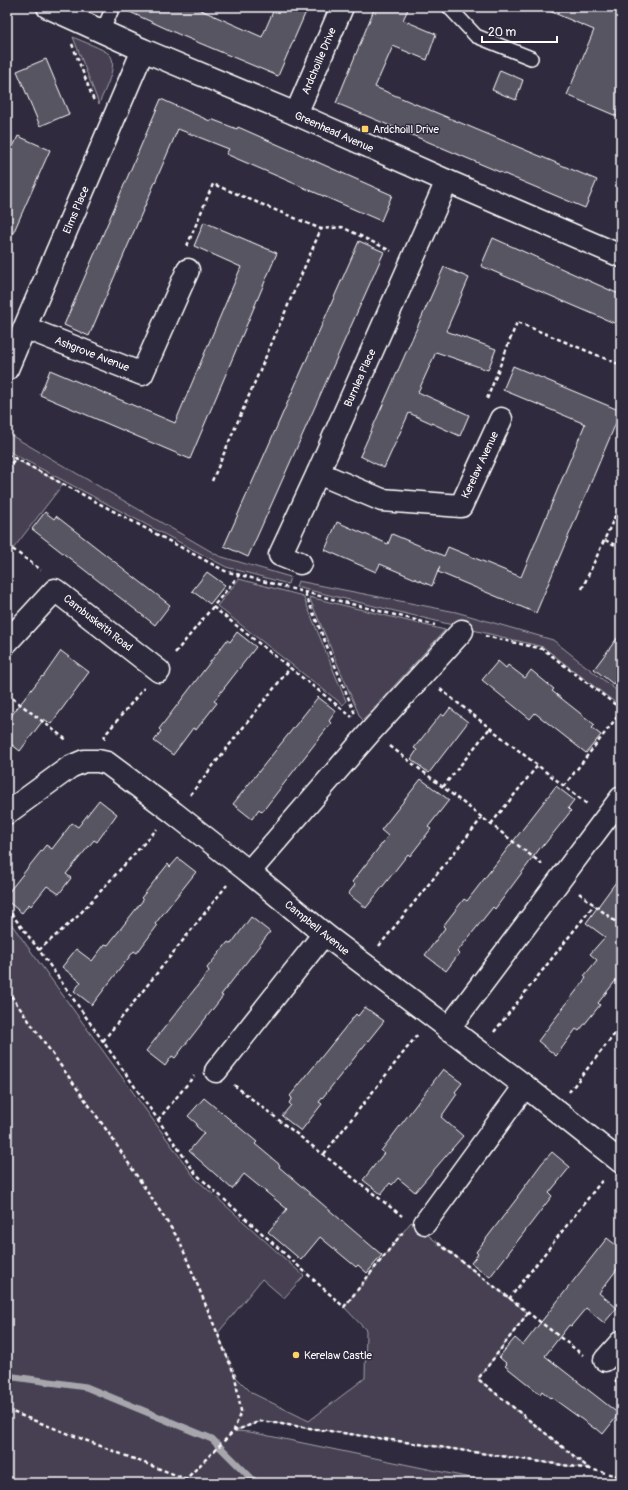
<svg xmlns="http://www.w3.org/2000/svg" width="628" height="1490" font-family="Pangolin,sans-serif">
	<rect width="100%" height="100%" fill="#2f2a3d"/>
	<filter id="ink" filterUnits="userSpaceOnUse"><feTurbulence type="fractalNoise" baseFrequency=".025" numOctaves="2"/><feDisplacementMap in="SourceGraphic" scale="8" xChannelSelector="R" yChannelSelector="G"/><feConvolveMatrix kernelMatrix="1 2 1 2 8 2 1 2 1" color-interpolation-filters="sRGB"/></filter>
	<g filter="url(#ink)">
		<!-- green -->
		<g fill="#464152" stroke="#a2a0a8">
			<path d="M 73,37 C 81,41 104,49 109,54 C 120,63 103,93 99,104 Z"/>
			<path d="M 7,433 L 219,556 L 290,577 L 288,584 L 226,567 L 17,456 L 7,450 Z"/>
			<path d="M 15,459 L 63,484 L 13,549 L 7,545 L 7,469 Z"/>
			<path d="M 239,579 L 303,596 L 346,701 L 343,705 L 217,606 Z"/>
			<path d="M 298,581 L 456,612 L 553,640 L 621,694 L 621,707 L 543,647 L 296,587 Z"/>
			<path d="M 309,597 L 445,630 L 363,720 L 360,717 Z"/>
			<path d="M 7,918 L 195,1178 L 304,1276 L 284,1298 L 262,1279 L 218,1333 L 235,1376 L 252,1393 L 309,1421 L 365,1378 L 366,1330 L 344,1307 L 411,1222 L 528,1313 L 478,1379 L 590,1469 L 261,1421 L 235,1431 L 250,1432 L 495,1483 L 7,1483 Z"/>
		</g>
		<g fill="none" stroke-linecap="round" stroke-linejoin="round">
			<!-- stream -->
			<path stroke="#a7a6ad" stroke-width="7" d="M 7,1376 L 86,1387 L 212,1439 L 256,1483"/>
		</g>
		<!-- building -->
		<g fill="#595564" stroke="#fff">
			<path d="M 121,7 L 194,7 L 262,37 L 275,7 L 308,7 L 278,76 L 178,34 L 121,8 Z"/>
			<path d="M 375,7 L 409,7 L 403,20 L 436,34 L 427,60 L 393,46 L 375,87 L 597,180 L 585,208 L 336,103 Z"/>
			<path d="M 540,7 L 621,7 L 621,118 L 567,95 L 594,30 Z"/>
			<path d="M 46,59 L 69,114 L 40,126 L 17,71 Z"/>
			<path d="M 500,70 L 523,80 L 516,100 L 492,90 Z"/>
			<path d="M 161,99 L 210,121 L 211,119 L 237,129 L 238,127 L 392,195 L 381,221 L 226,154 L 229,149 L 178,129 L 89,336 L 64,325 Z"/>
			<path d="M 18,136 L 50,150 L 7,247 L 7,160 Z"/>
			<path d="M 204,222 L 277,253 L 190,459 L 40,395 L 50,370 L 175,423 L 241,267 L 194,246 Z"/>
			<path d="M 493,238 L 621,295 L 621,326 L 481,266 Z"/>
			<path d="M 359,241 L 384,252 L 248,557 L 224,546 Z"/>
			<path d="M 444,267 L 469,278 L 446,331 L 496,349 L 488,370 L 436,352 L 418,392 L 469,415 L 460,436 L 409,413 L 384,468 L 360,456 Z"/>
			<path d="M 513,366 L 621,411 L 536,613 L 438,572 L 440,566 L 432,586 L 380,564 L 376,572 L 325,550 L 337,522 L 388,544 L 392,534 L 444,556 L 448,547 L 521,577 L 585,424 L 503,390 Z"/>
			<path d="M 45,512 L 54,519 L 56,516 L 170,605 L 155,625 L 32,529 Z"/>
			<path d="M 207,572 L 225,585 L 210,604 L 192,591 Z"/>
			<path d="M 237,632 L 256,647 L 214,701 L 217,703 L 196,730 L 193,728 L 173,755 L 154,741 L 161,731 L 159,729 L 227,640 L 230,642 Z"/>
			<path d="M 621,633 L 621,673 L 613,684 L 594,669 Z"/>
			<path d="M 61,651 L 89,672 L 51,724 L 44,719 L 20,751 L 7,741 L 7,721 L 42,676 L 43,677 Z"/>
			<path d="M 498,661 L 506,668 L 508,665 L 525,678 L 531,670 L 554,689 L 552,691 L 595,725 L 592,728 L 601,735 L 586,753 L 535,713 L 530,719 L 482,680 Z"/>
			<path d="M 318,697 L 336,711 L 329,721 L 331,723 L 262,812 L 259,809 L 252,819 L 233,804 Z"/>
			<path d="M 450,708 L 468,722 L 429,773 L 411,759 L 417,750 L 414,748 L 441,714 L 444,716 Z"/>
			<path d="M 421,779 L 449,800 L 428,827 L 431,829 L 410,856 L 408,854 L 366,908 L 348,894 L 355,885 L 352,882 L 388,836 L 381,830 Z"/>
			<path d="M 556,786 L 574,800 L 568,808 L 571,811 L 544,845 L 543,844 L 495,909 L 493,907 L 457,952 L 459,954 L 446,971 L 425,955 L 445,928 L 443,926 L 464,899 L 467,901 Z"/>
			<path d="M 99,800 L 117,814 L 97,842 L 94,840 L 66,874 L 71,878 L 59,894 L 47,886 L 31,906 L 29,904 L 22,913 L 7,901 L 7,894 L 46,845 L 52,849 L 72,823 L 78,827 Z"/>
			<path d="M 178,858 L 196,872 L 155,924 L 157,926 L 137,953 L 134,951 L 92,1005 L 74,991 L 81,982 L 62,967 L 76,949 L 92,961 L 105,944 L 108,945 L 143,900 L 141,898 L 168,864 L 170,867 Z"/>
			<path d="M 621,875 L 621,974 L 598,1003 L 600,1005 L 579,1031 L 576,1029 L 556,1056 L 538,1041 L 586,978 L 584,976 L 597,960 L 590,954 L 605,937 L 586,923 Z"/>
			<path d="M 251,917 L 270,932 L 221,995 L 223,996 L 175,1058 L 172,1056 L 165,1066 L 146,1051 L 209,971 L 207,968 L 228,942 L 231,944 Z"/>
			<path d="M 365,1007 L 384,1021 L 319,1102 L 322,1104 L 301,1131 L 282,1116 L 291,1105 L 289,1103 L 292,1098 L 290,1096 L 356,1014 L 358,1016 Z"/>
			<path d="M 443,1069 L 462,1083 L 455,1092 L 457,1094 L 441,1117 L 463,1136 L 415,1192 L 398,1178 L 392,1185 L 390,1183 L 381,1194 L 363,1180 L 384,1153 L 381,1151 Z"/>
			<path d="M 204,1098 L 257,1142 L 255,1144 L 280,1165 L 279,1167 L 382,1255 L 367,1273 L 358,1265 L 356,1267 L 320,1237 L 301,1260 L 268,1232 L 287,1209 L 244,1174 L 232,1189 L 189,1151 L 204,1133 L 196,1126 L 197,1124 L 188,1116 Z"/>
			<path d="M 552,1152 L 570,1167 L 549,1193 L 552,1196 L 490,1277 L 471,1263 L 478,1254 L 476,1252 L 518,1197 L 517,1197 L 542,1163 Z"/>
			<path d="M 607,1238 L 621,1249 L 621,1264 L 599,1293 L 617,1308 L 604,1323 L 586,1308 L 571,1326 L 569,1325 L 545,1356 L 619,1414 L 603,1434 L 596,1428 L 595,1429 L 551,1397 L 550,1398 L 542,1391 L 540,1394 L 505,1366 L 507,1364 L 499,1357 L 515,1338 L 523,1345 Z"/>
		</g>
		<g fill="none" stroke-linecap="round" stroke-linejoin="round">
			<defs>
				<g id="lane">
					<path d="M 449,7 L 476,36 L 531,58"/>
					<path d="M 102,32 L 113,7"/>
				</g>
				<g id="street">
					<path d="M 48,7 L 143,50 L 296,114 L 447,181 L 621,256"/>
					<path d="M 296,114 L 342,7"/>
					<path d="M 26,328 L 142,374 L 188,270"/>
					<path d="M 7,369 L 143,50"/>
					<path d="M 318,473 L 382,500 L 461,506 L 501,419"/>
					<path d="M 300,563 L 280,555 L 318,473 L 447,181"/>
					<path d="M 7,642 L 55,590 L 159,671"/>
					<path d="M 7,813 L 70,767 L 84,761 L 98,761 L 107,763 L 174,813 L 249,872 L 324,934 L 525,1086 L 621,1162"/>
					<path d="M 249,872 L 371,731 L 462,631"/>
					<path d="M 448,1029 L 621,798"/>
					<path d="M 216,1071 L 324,934"/>
					<path d="M 425,1223 L 525,1086"/>
					<path d="M 605,1360 L 621,1342"/>
				</g>
			</defs>
			<!-- lane casing -->
			<use href="#lane" stroke="#fff" stroke-width="16"/>
			<!-- street casing -->
			<use href="#street" stroke="#fff" stroke-width="25"/>
			<!-- path -->
			<g stroke="#fff" stroke-width="2.5" stroke-dasharray="4 3" stroke-linecap="butt">
				<path d="M 72,44 L 94,101"/>
				<path d="M 187,246 L 213,184 L 321,229 L 342,227 L 391,251"/>
				<path d="M 487,399 L 517,322 L 621,365"/>
				<path d="M 7,454 L 225,571 L 304,592 L 435,625"/>
				<path d="M 7,469 L 15,459"/>
				<path d="M 212,481 L 321,229"/>
				<path d="M 605,540 L 621,548"/>
				<path d="M 7,545 L 41,570"/>
				<path d="M 582,589 L 621,503"/>
				<path d="M 305,593 L 355,714"/>
				<path d="M 213,607 L 352,717"/>
				<path d="M 485,636 L 543,649 L 621,709"/>
				<path d="M 175,653 L 239,575"/>
				<path d="M 440,689 L 587,804"/>
				<path d="M 7,694 L 68,741"/>
				<path d="M 104,739 L 105,735 L 144,688"/>
				<path d="M 390,746 L 542,864"/>
				<path d="M 564,786 L 621,712"/>
				<path d="M 443,787 L 490,728"/>
				<path d="M 190,795 L 290,668"/>
				<path d="M 491,824 L 538,765"/>
				<path d="M 579,893 L 621,926"/>
				<path d="M 7,908 L 39,950 L 196,1174 L 344,1307 L 403,1232"/>
				<path d="M 379,946 L 482,818"/>
				<path d="M 39,950 L 77,917 L 157,829"/>
				<path d="M 7,990 L 108,1132 L 179,1240 L 235,1376 L 241,1411 L 234,1430"/>
				<path d="M 494,1032 L 594,905"/>
				<path d="M 103,1041 L 227,885"/>
				<path d="M 234,1085 L 402,1216"/>
				<path d="M 569,1092 L 621,1026"/>
				<path d="M 158,1120 L 194,1076"/>
				<path d="M 324,1154 L 418,1034"/>
				<path d="M 438,1243 L 583,1355"/>
				<path d="M 509,1299 L 604,1178"/>
				<path d="M 528,1313 L 478,1379 L 590,1469 L 621,1477"/>
				<path d="M 615,1380 L 621,1385"/>
				<path d="M 7,1410 L 186,1479 L 234,1431 L 261,1421 L 590,1469"/>
			</g>
			<!-- lane -->
			<use href="#lane" stroke="#2f2a3d" stroke-width="13"/>
			<!-- street -->
			<use href="#street" stroke="#2f2a3d" stroke-width="22"/>
		</g>
	</g>
	<!-- markers -->
	<g fill="#ffd166" stroke="#2f2a3d" stroke-width="1.5">
		<rect x="361" y="125" width="8" height="8" rx="2"/>
		<circle cx="296" cy="1355" r="4"/>
	</g>
	<g text-anchor="middle" dominant-baseline="central" stroke-width="3" stroke-linejoin="round" paint-order="stroke">
		<!-- street labels -->
		<g font-size="11" fill="#fff" stroke="#2f2a3d">
			<text transform="translate(319 61) rotate(-67)">Ardchoille Drive</text>
			<text transform="translate(334 132) rotate(24)">Greenhead Avenue</text>
			<text transform="translate(76 210) rotate(-67)">Elms Place</text>
			<text transform="translate(92 354) rotate(21)">Ashgrove Avenue</text>
			<text transform="translate(360 378) rotate(-66)">Burnlea Place</text>
			<text transform="translate(480 465) rotate(-65)">Kerelaw Avenue</text>
			<text transform="translate(98 623) rotate(38)">Cambuskeith Road</text>
			<text transform="translate(317 928) rotate(39)">Campbell Avenue</text>
		</g>
		<!-- poi labels -->
		<g font-size="11" fill="#fff" stroke="#2f2a3d" text-anchor="start">
			<text x="373" y="129">Ardchoill Drive</text>
			<text x="304" y="1355">Kerelaw Castle</text>
		</g>
	</g>
	<!-- margin -->
	<rect width="628" height="1490" fill="none" stroke="#2f2a3d" stroke-width="24"/>
	<rect x="12" y="12" width="604" height="1466" fill="none" stroke="#fff" stroke-width="1.5" filter="url(#ink)"/>
	<!-- scale -->
	<path d="M482 36v6h75v-6" fill="none" stroke="#ffffff" stroke-width="2"/>
	<text x="488" y="36" font-size="12" fill="#ffffff" stroke="#2f2a3d" stroke-width="3" paint-order="stroke">20 m</text>
</svg>
